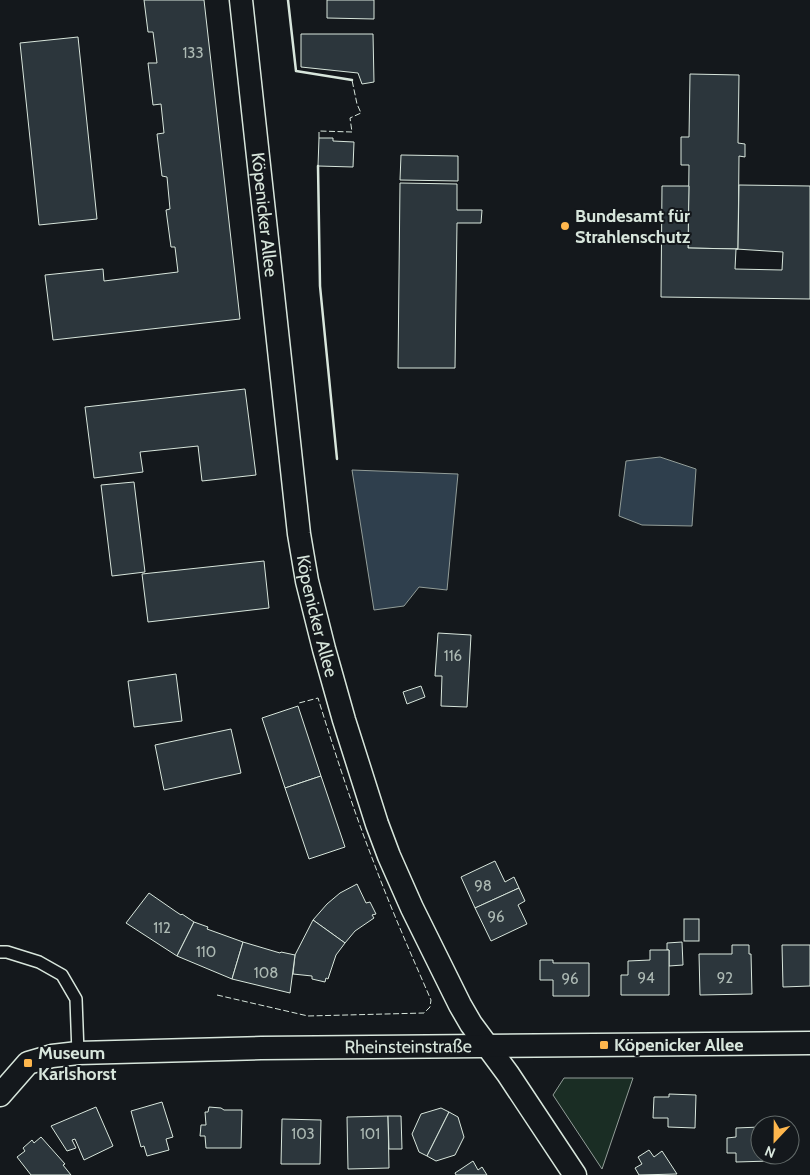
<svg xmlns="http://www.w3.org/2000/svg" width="810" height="1175" font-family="Cabin,sans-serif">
	<rect width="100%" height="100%" fill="#14181c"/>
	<!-- green -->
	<path fill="#1a2d24" stroke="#939e99" d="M 564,1078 L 633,1078 L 602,1169 L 553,1095 Z"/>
	<!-- water -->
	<g fill="#2f3f4d" stroke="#939e99">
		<path d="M 660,457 L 696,469 L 692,526 L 642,525 L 619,516 L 626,461 Z"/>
		<path d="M 352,470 L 458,474 L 447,590 L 419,587 L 404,606 L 374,610 Z"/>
	</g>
	<!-- building -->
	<g fill="#2c363c" stroke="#d8e6dc" fill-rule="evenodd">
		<path d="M 144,0 L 204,0 L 240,319 L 53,340 L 45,275 L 103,269 L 104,281 L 178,272 L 175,247 L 171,247 L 166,210 L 170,209 L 167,177 L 162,176 L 157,134 L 164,133 L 161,104 L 153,105 L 148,63 L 157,63 L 153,32 L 148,32 Z"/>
		<path d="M 327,0 L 374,0 L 374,19 L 327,18 Z"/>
		<path d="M 301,34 L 373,34 L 374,82 L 362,84 L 358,73 L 301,67 Z"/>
		<path d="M 78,37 L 97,219 L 39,225 L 20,43 Z"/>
		<path d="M 690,74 L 739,75 L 738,143 L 745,144 L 745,157 L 739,156 L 738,249 L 688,248 L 689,165 L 681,165 L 681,137 L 689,137 Z"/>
		<path d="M 319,138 L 333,138 L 333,141 L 354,142 L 353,167 L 318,166 Z"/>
		<path d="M 401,155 L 458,156 L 458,181 L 400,180 Z"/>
		<path d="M 400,183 L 457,184 L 457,210 L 482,210 L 481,223 L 457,223 L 455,368 L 398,368 Z"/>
		<path d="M 739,185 L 810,186 L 810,299 L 661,297 L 662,186 L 689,186 L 688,248 L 738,249 ZM 736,249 L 783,252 L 782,270 L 735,269 Z"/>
		<path d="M 245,389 L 256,475 L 202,481 L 198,446 L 140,452 L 143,472 L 94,478 L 85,407 Z"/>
		<path d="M 134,482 L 145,572 L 112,576 L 101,485 Z"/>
		<path d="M 264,561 L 269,608 L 148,622 L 142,574 Z"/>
		<path d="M 438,633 L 471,635 L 467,707 L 441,706 L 442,676 L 435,676 Z"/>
		<path d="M 176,674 L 182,721 L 134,727 L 128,681 Z"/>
		<path d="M 421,686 L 425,697 L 407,704 L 403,692 Z"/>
		<path d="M 298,706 L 321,776 L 285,788 L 262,718 Z"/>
		<path d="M 231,729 L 241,773 L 164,790 L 155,745 Z"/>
		<path d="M 321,776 L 345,847 L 309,859 L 285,788 Z"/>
		<path d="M 495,861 L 505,882 L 514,877 L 519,888 L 475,908 L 461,877 Z"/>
		<path d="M 357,884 L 366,903 L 370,902 L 376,914 L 372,915 L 374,918 L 355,931 L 345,943 L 313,920 L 327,904 L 340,893 Z"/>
		<path d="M 519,888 L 525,901 L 518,905 L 527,924 L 491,941 L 475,908 Z"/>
		<path d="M 149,893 L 175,911 L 181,915 L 182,914 L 194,922 L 177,956 L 126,923 Z"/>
		<rect x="684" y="919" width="15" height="22"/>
		<path d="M 313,920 L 345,943 L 336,955 L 328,979 L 326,978 L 325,982 L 312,979 L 312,976 L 293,974 L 295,955 Z"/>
		<path d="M 194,922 L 208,927 L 207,929 L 243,942 L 232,979 L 177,956 Z"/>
		<path d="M 243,942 L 280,953 L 281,952 L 295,955 L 290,993 L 232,979 Z"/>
		<path d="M 682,942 L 683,965 L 669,966 L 669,950 L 667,950 L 667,943 Z"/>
		<path d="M 732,945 L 749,945 L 749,954 L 751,954 L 752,994 L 700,995 L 699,954 L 732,954 Z"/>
		<path d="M 782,945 L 810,945 L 810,986 L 783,987 Z"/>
		<path d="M 650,950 L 669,950 L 669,995 L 621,995 L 621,975 L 628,975 L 628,961 L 650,960 Z"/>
		<path d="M 540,960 L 553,960 L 553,963 L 589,963 L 589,996 L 553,996 L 553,980 L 540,980 Z"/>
		<path d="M 669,1094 L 696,1095 L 695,1128 L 668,1127 L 668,1118 L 653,1118 L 654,1097 L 669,1097 Z"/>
		<path d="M 162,1102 L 173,1137 L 166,1139 L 169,1150 L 147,1156 L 144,1146 L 141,1147 L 131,1111 Z"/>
		<path d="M 96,1107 L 113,1146 L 84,1160 L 75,1139 L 72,1140 L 76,1148 L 67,1151 L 51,1126 Z"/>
		<path d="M 209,1107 L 221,1108 L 224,1110 L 242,1110 L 241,1148 L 206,1148 L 205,1136 L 200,1136 L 201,1125 L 206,1125 L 205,1112 L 208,1112 Z"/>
		<path d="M 441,1108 L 449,1112 L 427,1156 L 419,1152 L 412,1134 L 421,1114 Z"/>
		<path d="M 449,1112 L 458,1117 L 464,1137 L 455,1155 L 436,1161 L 427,1156 Z"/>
		<path d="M 388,1116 L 389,1168 L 348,1169 L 347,1117 Z"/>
		<path d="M 388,1116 L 401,1116 L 402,1149 L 389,1149 Z"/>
		<path d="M 282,1119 L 321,1120 L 320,1164 L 281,1164 Z"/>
		<path d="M 760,1127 L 760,1155 L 771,1155 L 771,1161 L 736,1162 L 736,1153 L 727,1153 L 727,1138 L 736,1137 L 736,1128 Z"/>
		<path d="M 41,1137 L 65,1164 L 63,1165 L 71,1175 L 31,1175 L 17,1157 L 25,1151 L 23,1148 L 32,1140 L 34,1143 Z"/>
		<path d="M 649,1150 L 654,1157 L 662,1151 L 677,1174 L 639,1175 L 635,1168 L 642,1164 L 638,1157 Z"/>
		<path d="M 473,1161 L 478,1170 L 482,1167 L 487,1175 L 456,1175 L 455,1173 Z"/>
	</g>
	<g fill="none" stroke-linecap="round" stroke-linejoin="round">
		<defs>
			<path id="service" d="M 0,952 L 7,952 L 39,962 L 62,975 L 76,999 L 78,1053"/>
			<g id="minor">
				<path id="s1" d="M 241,0 L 299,534 L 307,581 L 324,649 L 344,720 L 377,824 L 389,856 L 412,908 L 460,1005 L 471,1024 L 508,1074 L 575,1175"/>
				<path id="s2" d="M 0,1095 L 28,1063 L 52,1056 L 78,1053 L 261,1048 L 810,1043"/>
			</g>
		</defs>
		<!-- service casing -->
		<use href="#service" stroke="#d8e6dc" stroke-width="14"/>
		<!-- minor casing -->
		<use href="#minor" stroke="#d8e6dc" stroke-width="25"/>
		<!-- service -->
		<use href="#service" stroke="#14181c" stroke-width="11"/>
		<!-- minor -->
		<use href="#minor" stroke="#14181c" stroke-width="22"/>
		<!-- fence -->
		<g stroke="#d8e6dc" stroke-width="1" stroke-dasharray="6 2.5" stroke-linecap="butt">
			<path d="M 319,138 L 319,131 L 352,132 L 350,118 L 361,113 L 357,104 L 352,80"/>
			<path d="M 217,995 L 308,1016 L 424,1013 L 430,1007 L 431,1000 C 411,954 391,909 374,863 C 353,809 335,753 318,698 L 299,703"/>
		</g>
		<!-- wall -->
		<g stroke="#d8e6dc" stroke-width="2.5">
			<path d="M 288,0 L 296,71 L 352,80"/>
			<path d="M 318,166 L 320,286 L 337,459"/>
		</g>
	</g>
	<!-- markers -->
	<g fill="#ffb74d" stroke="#14181c" stroke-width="2">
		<circle cx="565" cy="226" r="5"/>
		<rect x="599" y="1040" width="10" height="10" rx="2.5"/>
		<rect x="23" y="1058" width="10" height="10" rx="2.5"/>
	</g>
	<g text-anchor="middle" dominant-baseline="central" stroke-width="4" stroke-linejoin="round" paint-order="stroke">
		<!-- number labels -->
		<g font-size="15" fill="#adbab4">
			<text x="193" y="53">133</text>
			<text x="453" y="656">116</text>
			<text x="483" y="886">98</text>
			<text x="496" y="917">96</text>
			<text x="162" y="928">112</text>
			<text x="206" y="952">110</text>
			<text x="266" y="973">108</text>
			<text x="646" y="978">94</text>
			<text x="725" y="978">92</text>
			<text x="570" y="979">96</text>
			<text x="303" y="1134">103</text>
			<text x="370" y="1134">101</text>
		</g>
		<!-- street labels -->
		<g font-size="18" fill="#d8e6dc" stroke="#14181c">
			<text stroke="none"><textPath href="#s1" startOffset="216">Köpenicker Allee</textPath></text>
			<text stroke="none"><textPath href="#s1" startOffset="621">Köpenicker Allee</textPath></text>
			<text stroke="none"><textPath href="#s2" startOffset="424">Rheinsteinstraße</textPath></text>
		</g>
		<!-- poi labels -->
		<g font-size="18" font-weight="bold" fill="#d8e6dc" stroke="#14181c" text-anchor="start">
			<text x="575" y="216">Bundesamt für<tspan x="575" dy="21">Strahlenschutz</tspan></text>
			<text x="614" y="1045">Köpenicker Allee</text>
			<text x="38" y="1053">Museum<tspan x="38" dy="21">Karlshorst</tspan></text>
		</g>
	</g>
	<!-- north arrow -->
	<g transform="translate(775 1140) rotate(202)"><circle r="24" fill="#14181c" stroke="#626a69"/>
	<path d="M0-4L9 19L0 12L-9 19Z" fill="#ffb74d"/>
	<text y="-8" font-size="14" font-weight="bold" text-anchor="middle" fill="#d8e6dc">N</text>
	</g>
</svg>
